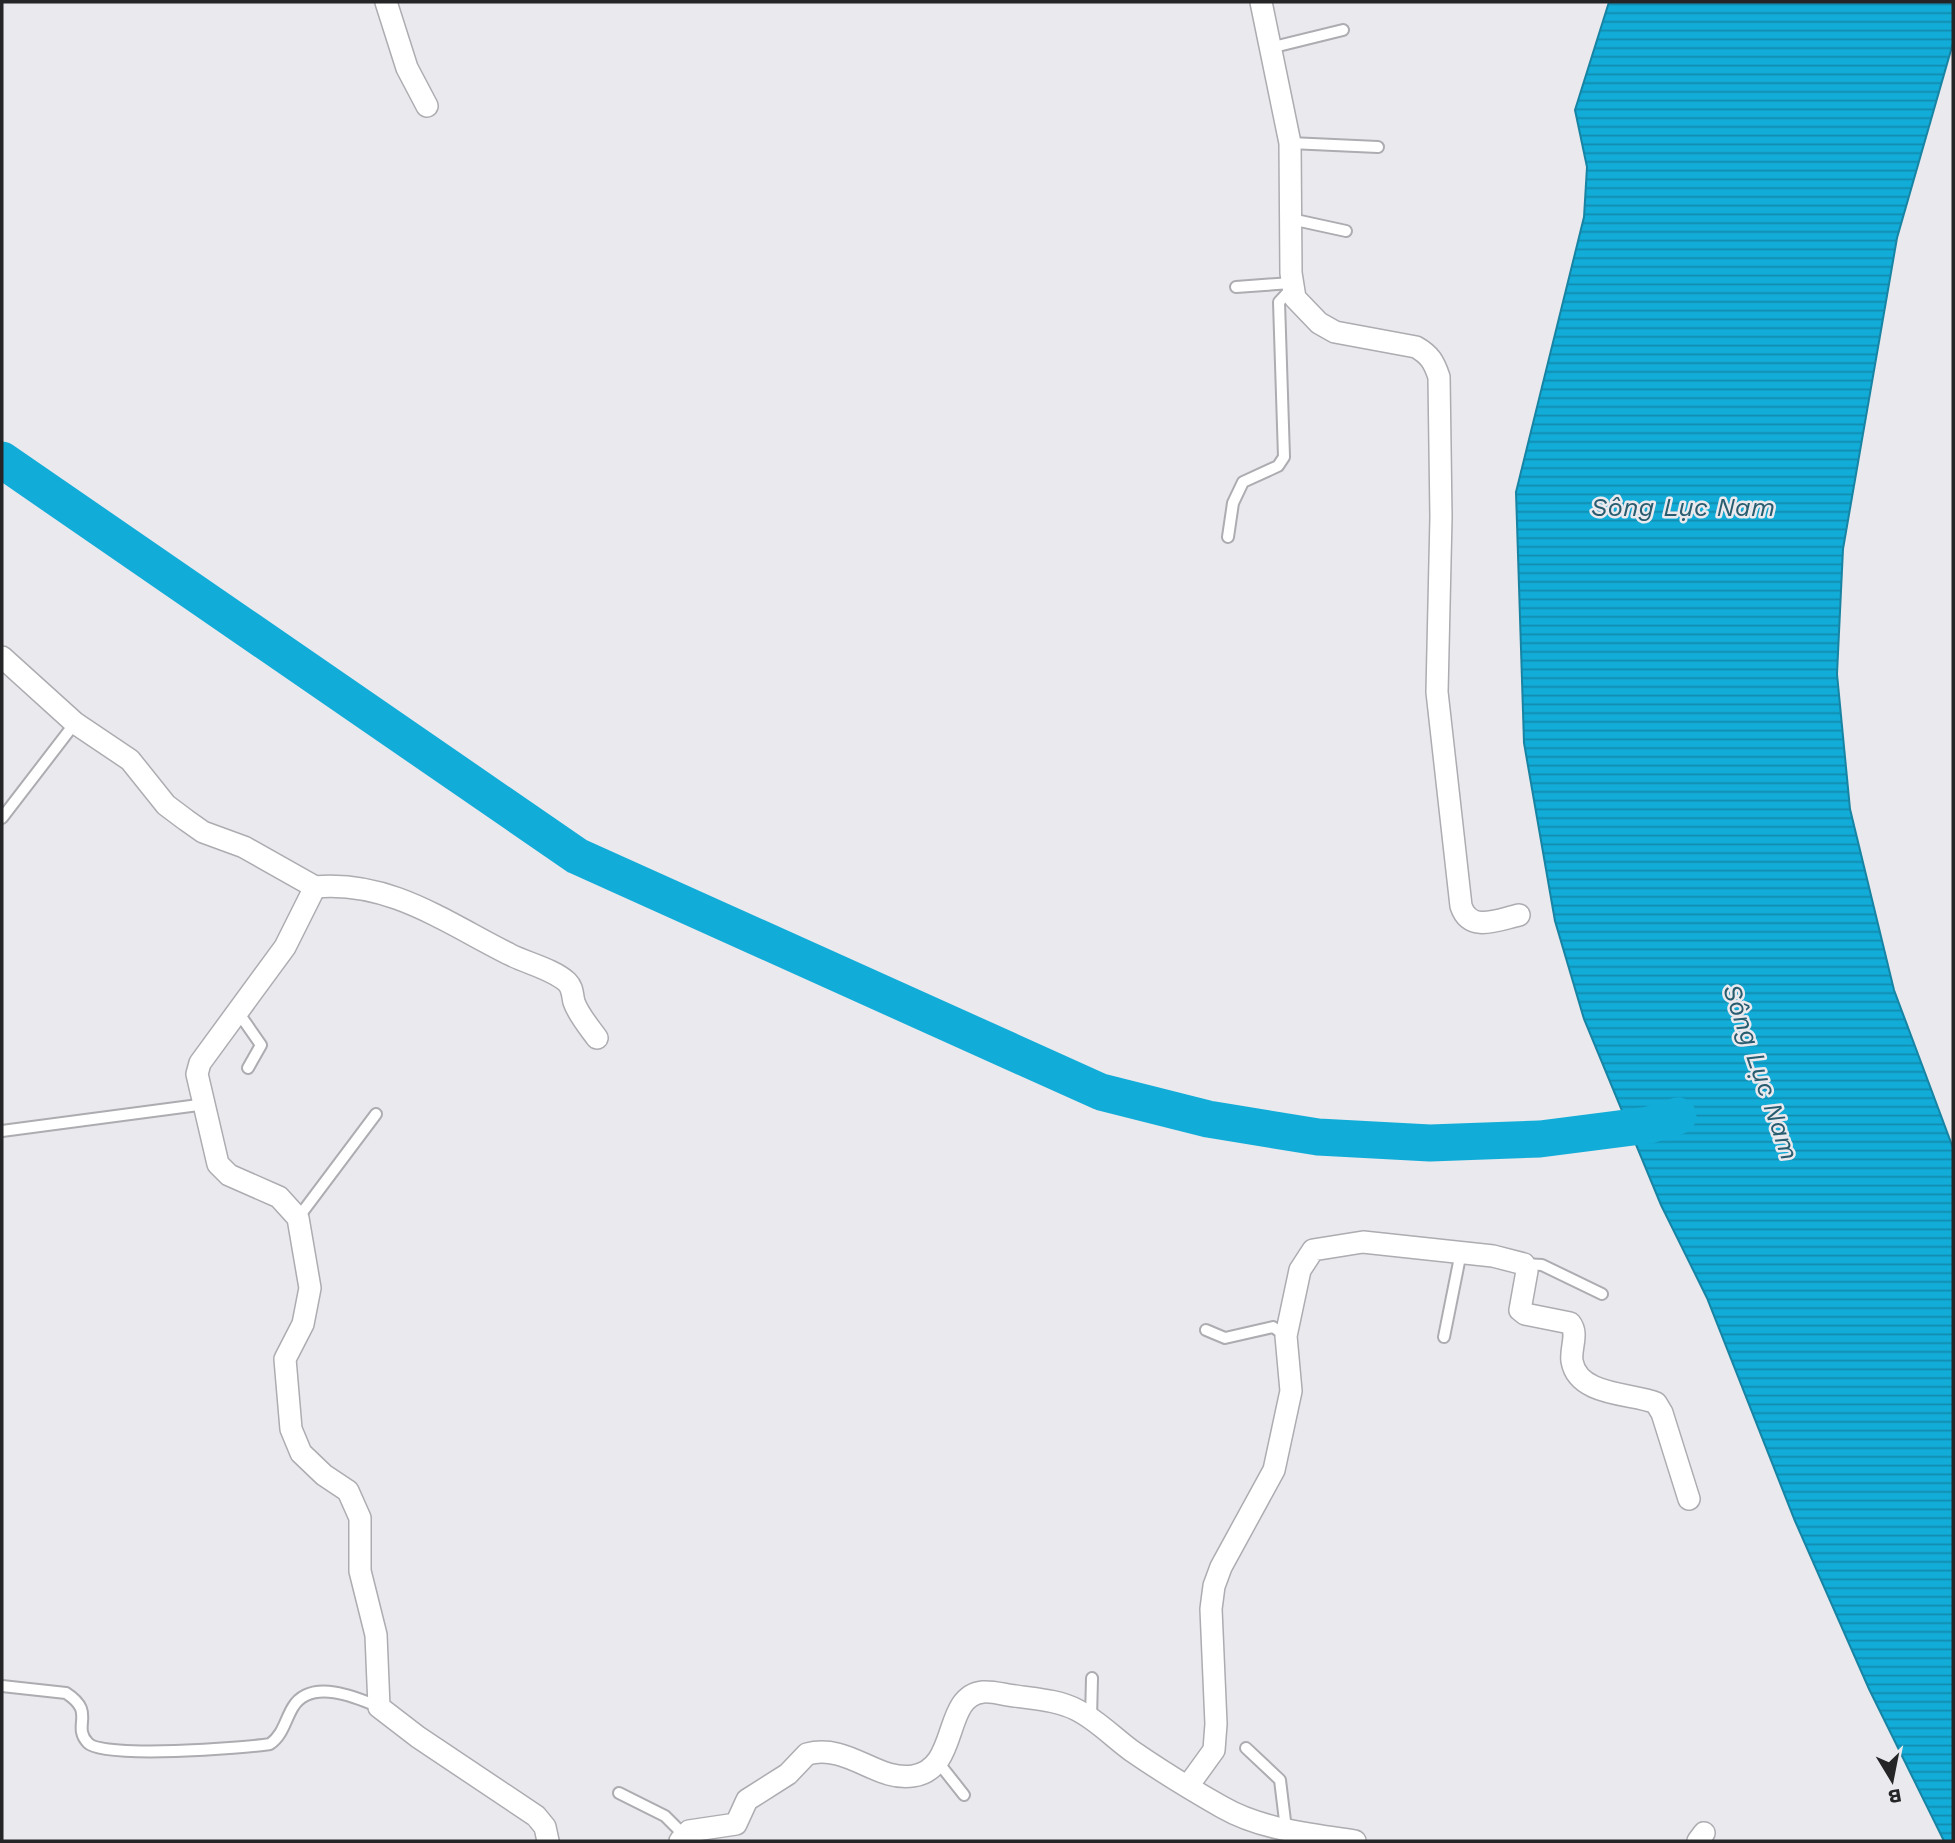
<svg xmlns="http://www.w3.org/2000/svg" width="1955" height="1843" font-family="'Work Sans',sans-serif">
	<defs>
		<pattern id="water-rules" width="6" height="5" patternUnits="userSpaceOnUse" patternTransform="scale(1.75)"><rect width="6" height="5" fill="#12acd8"/><path d="M0 2.5h6" fill="none" stroke="#118caf"/></pattern>
	</defs>
	<rect width="100%" height="100%" fill="#e9e9ee"/>
	<!-- water -->
	<path fill="url(#water-rules)" stroke="#1884a3" stroke-width="2" d="M 1609,2 L 1953,2 L 1953,43 L 1897,238 L 1843,549 L 1837,674 L 1850,809 L 1894,990 L 1953,1148 L 1953,1841 L 1944,1841 L 1869,1689 L 1795,1521 L 1707,1298 L 1661,1205 L 1584,1019 L 1555,921 L 1524,743 L 1516,492 L 1584,217 L 1587,167 L 1575,110 Z"/>
	<g fill="none" stroke-linecap="round" stroke-linejoin="round">
		<!-- river -->
		<path stroke="#12acd8" stroke-width="37" d="M 2,460 L 577,856 L 1101,1092 L 1208,1119 L 1318,1137 L 1430,1143 L 1540,1139 L 1649,1125 L 1678,1116"/>
		<defs>
			<g id="lane">
				<path d="M 1270,48 L 1343,30"/>
				<path d="M 1290,143 L 1378,147"/>
				<path d="M 1291,219 L 1346,231"/>
				<path d="M 1236,287 L 1291,283"/>
				<path d="M 1228,537 L 1233,503 L 1243,482 L 1278,466 L 1284,457 L 1279,302 L 1292,288"/>
				<path d="M 2,818 L 75,723"/>
				<path d="M 238,1012 L 261,1045 L 248,1068"/>
				<path d="M 2,1131 L 206,1104"/>
				<path d="M 298,1218 L 376,1114"/>
				<path d="M 1524,1264 L 1542,1265 L 1602,1294"/>
				<path d="M 1206,1330 L 1225,1338 L 1273,1327 L 1286,1336"/>
				<path d="M 1444,1337 L 1461,1252"/>
				<path d="M 2,1686 L 66,1693 C 97,1713 71,1725 88,1743 C 103,1759 245,1748 270,1744 C 283,1735 285,1720 293,1707 C 311,1678 356,1697 379,1707"/>
				<path d="M 1091,1718 L 1092,1678"/>
				<path d="M 1246,1748 L 1280,1780 L 1286,1829"/>
				<path d="M 938,1762 L 964,1795"/>
				<path d="M 619,1793 L 665,1816 L 684,1835"/>
			</g>
			<g id="street">
				<path d="M 386,2 L 407,68 L 427,106"/>
				<path d="M 1261,2 L 1290,143 L 1291,273 L 1295,298 L 1319,323 L 1335,332 L 1416,347 C 1430,355 1434,362 1439,377 L 1441,517 L 1437,692 L 1461,906 C 1470,933 1497,920 1519,915"/>
				<path d="M 2,657 L 75,723 L 130,760 L 166,805 L 186,820 L 203,832 L 244,847 L 315,887 L 285,947 L 200,1063 L 197,1074 L 218,1164 L 229,1175 L 279,1197 L 298,1218 L 310,1288 L 303,1324 L 285,1359 L 291,1429 L 301,1453 L 324,1475 L 348,1491 L 360,1518 L 360,1571 L 376,1635 L 379,1707 L 418,1737 L 536,1816 L 545,1827 L 548,1841"/>
				<path d="M 315,887 C 389,880 445,922 509,954 C 526,963 553,969 567,982 C 573,988 572,994 574,1002 C 578,1014 589,1027 597,1038"/>
				<path d="M 1188,1786 L 1214,1750 L 1216,1724 L 1211,1609 L 1214,1586 L 1221,1567 L 1274,1470 L 1291,1391 L 1286,1336 L 1300,1270 L 1313,1250 L 1363,1242 L 1493,1256 L 1524,1264 L 1527,1271 L 1520,1310 L 1525,1314 L 1570,1323 C 1579,1334 1570,1348 1572,1361 C 1578,1397 1634,1393 1656,1403 L 1662,1413 L 1689,1499"/>
				<path d="M 680,1841 L 689,1831 L 736,1824 L 747,1800 L 788,1774 L 807,1754 C 848,1743 877,1782 913,1776 C 960,1769 942,1696 983,1692 C 993,1691 1005,1695 1015,1696 C 1035,1699 1058,1700 1077,1710 C 1097,1720 1114,1738 1132,1751 C 1161,1771 1192,1790 1222,1807 C 1262,1830 1311,1834 1355,1841"/>
				<path d="M 1698,1841 L 1704,1833"/>
			</g>
		</defs>
		<!-- lane casing -->
		<use href="#lane" stroke="#acacb1" stroke-width="14"/>
		<!-- street casing -->
		<use href="#street" stroke="#acacb1" stroke-width="24"/>
		<!-- lane -->
		<use href="#lane" stroke="#fff" stroke-width="10"/>
		<!-- street -->
		<use href="#street" stroke="#fff" stroke-width="21"/>
	</g>
	<g text-anchor="middle" dominant-baseline="central" stroke-width="5" stroke-linejoin="round" paint-order="stroke">
		<!-- water labels -->
		<g font-size="26" font-style="italic" fill="#285c6f" stroke="#e9e9ee">
			<text x="1683" y="507">Sông Lục Nam</text>
			<text transform="translate(1761 1072) rotate(71)">Sông Lục Nam</text>
		</g>
	</g>
	<!-- border -->
	<rect width="1955" height="1843" fill="none" stroke="#252527" stroke-width="7"/>
	<!-- north arrow -->
	<g transform="translate(1892 1780) rotate(170)" stroke="#e9e9ee" stroke-width="5" paint-order="stroke">
	<path d="M0-5L12 26L0 18L-12 26Z" fill="#252527"/>
	<text y="-10" font-size="19" font-weight="bold" text-anchor="middle" fill="#252527">B</text>
	</g>
</svg>
